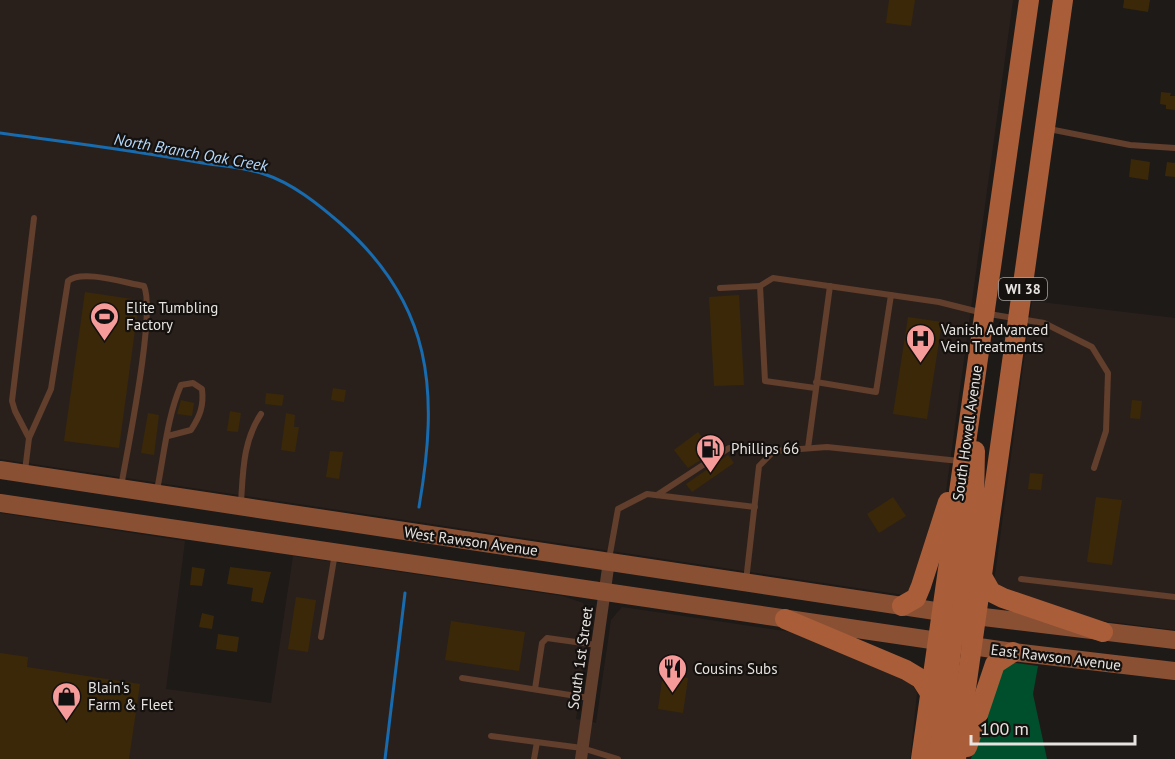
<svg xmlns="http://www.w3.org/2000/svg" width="1175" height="759" font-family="'PT Sans',sans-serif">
	<rect width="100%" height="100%" fill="#1e1a18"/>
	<!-- built -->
	<g fill="#2a201b">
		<path d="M 0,0 L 1013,0 L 946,491 L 915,589 L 905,595 L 897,594 L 0,459 Z"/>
		<path d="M 1032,301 L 1175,318 L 1175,630 L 1089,619 L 1003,593 L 994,583 Z"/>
		<path d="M 0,513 L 185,541 L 166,689 L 271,703 L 293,556 L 562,596 L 583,603 L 590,620 L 576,719 L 596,723 L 611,620 L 622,607 L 791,632 L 909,679 L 917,693 L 910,759 L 0,759 Z"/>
	</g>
	<!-- green -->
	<path fill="#004f2c" d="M 1009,662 L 1038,666 L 1033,694 L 1047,759 L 971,759 L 995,673 Z"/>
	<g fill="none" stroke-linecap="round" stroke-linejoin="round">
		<!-- stream -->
		<g stroke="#176bae" stroke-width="3">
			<path d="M 0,133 C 66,142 132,150 197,162 C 219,166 243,167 264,174 C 292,183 318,204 340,223 C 433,304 439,391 419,507"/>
			<path d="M 385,759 L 405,593"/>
		</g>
	</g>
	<!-- building -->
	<g fill="#3a2809">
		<path d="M 889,0 L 915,0 L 911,26 L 886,23 Z"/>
		<path d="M 1124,0 L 1150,0 L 1148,12 L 1123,8 Z"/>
		<path d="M 1161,92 L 1171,93 L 1170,96 L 1175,96 L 1175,110 L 1166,109 L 1166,105 L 1160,104 Z"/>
		<path d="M 1131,159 L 1150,162 L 1148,180 L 1129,177 Z"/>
		<path d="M 1167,162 L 1175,163 L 1175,177 L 1165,176 Z"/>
		<path d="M 85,292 L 139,300 L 119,448 L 64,441 Z"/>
		<path d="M 739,295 L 744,385 L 714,386 L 709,297 Z"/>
		<path d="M 908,317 L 942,322 L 927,419 L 893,414 Z"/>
		<path d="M 333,388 L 346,390 L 344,402 L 331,400 Z"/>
		<path d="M 266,393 L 284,395 L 282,406 L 265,404 Z"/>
		<path d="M 181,400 L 194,403 L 192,416 L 177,414 Z"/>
		<path d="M 1132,400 L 1142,401 L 1140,419 L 1130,418 Z"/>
		<path d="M 230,411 L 241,413 L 238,432 L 227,431 Z"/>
		<path d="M 148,413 L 159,415 L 154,455 L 141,453 Z"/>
		<path d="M 286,413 L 295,415 L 294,427 L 299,427 L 295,452 L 281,450 Z"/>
		<path d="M 698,432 L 713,452 L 688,468 L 674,450 Z"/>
		<path d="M 330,451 L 343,452 L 339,479 L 326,477 Z"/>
		<path d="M 728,455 L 734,463 L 692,492 L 686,484 Z"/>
		<path d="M 1030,473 L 1043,474 L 1041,490 L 1028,489 Z"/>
		<path d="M 893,497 L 906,516 L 879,533 L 867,514 Z"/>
		<path d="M 1096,497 L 1122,500 L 1112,565 L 1087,562 Z"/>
		<path d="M 192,567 L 205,569 L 202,586 L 190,585 Z"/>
		<path d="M 230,567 L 271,572 L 263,603 L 251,601 L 253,588 L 227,584 Z"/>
		<path d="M 296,597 L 316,600 L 308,652 L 288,649 Z"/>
		<path d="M 202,613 L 214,616 L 212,629 L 199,627 Z"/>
		<path d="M 451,621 L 525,632 L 519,671 L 445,660 Z"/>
		<path d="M 218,634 L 239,637 L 237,652 L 216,649 Z"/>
		<path d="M 0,653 L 28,657 L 27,667 L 140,684 L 129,759 L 0,759 Z"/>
		<path d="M 663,674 L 688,678 L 683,713 L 658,709 Z"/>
	</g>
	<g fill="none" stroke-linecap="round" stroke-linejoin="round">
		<!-- service -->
		<g stroke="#623e2d" stroke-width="6">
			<path d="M 1049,129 L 1130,145 L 1175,148"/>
			<path d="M 720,288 L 760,286"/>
			<path d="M 816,382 L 876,392 L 891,295"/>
			<path d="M 815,388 L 765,381 L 760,286 L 773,278 L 939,302 L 983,313 L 1044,323 L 1092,347 L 1108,373 L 1106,431 L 1094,468"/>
			<path d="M 29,438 L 15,411 L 12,401 L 34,218"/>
			<path d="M 808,448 L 830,286"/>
			<path d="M 25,471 L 29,438 L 51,389 L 68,281 C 82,269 125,283 144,286 C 156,312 127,451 121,487"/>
			<path d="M 157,490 C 164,456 167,417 181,385 L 193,383 L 202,389 C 204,406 200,416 191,430 L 168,436"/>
			<path d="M 657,495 L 729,448 L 774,451"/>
			<path d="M 241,503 C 243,471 243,441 261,414"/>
			<path d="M 609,559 L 618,509 L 647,494 L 755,507"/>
			<path d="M 1021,579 L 1175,597"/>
			<path d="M 746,581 L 759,466 L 774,451 L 827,447 L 959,461"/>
			<path d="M 321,637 L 335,553"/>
			<path d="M 462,678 L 589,698"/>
			<path d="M 535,689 L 542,643 L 547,638 L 597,645"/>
			<path d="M 491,736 L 582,748 L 618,759"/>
			<path d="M 534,759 L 537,742"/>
		</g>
		<!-- minor -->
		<path stroke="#623e2d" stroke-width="12" d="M 581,759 L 609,561"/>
		<!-- secondary -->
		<g stroke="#8a5034" stroke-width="18">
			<path d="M 0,470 L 942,612 L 1175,640"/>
			<path d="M 0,503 L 1013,652 L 1175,671"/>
		</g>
		<!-- primary -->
		<g stroke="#a95e39" stroke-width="20">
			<path d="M 983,578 L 991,592 L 1003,598 L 1103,632"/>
			<path d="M 902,606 L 916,598 L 921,586 L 948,502"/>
			<path d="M 785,619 L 906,670 L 921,679 L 930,693"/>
			<path d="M 972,644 L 961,614 L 963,582 L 974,499 L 975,451"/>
			<path d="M 967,747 L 995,664 L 1013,652"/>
			<path d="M 921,759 L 1029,0"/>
			<path d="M 939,759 L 952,643 L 943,617"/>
			<path d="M 956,759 L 1063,0"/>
		</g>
	</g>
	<!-- icons -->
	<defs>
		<symbol id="stadium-pin" viewBox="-11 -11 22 30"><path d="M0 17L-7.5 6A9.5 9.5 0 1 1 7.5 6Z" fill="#f59b9a" stroke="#15110f"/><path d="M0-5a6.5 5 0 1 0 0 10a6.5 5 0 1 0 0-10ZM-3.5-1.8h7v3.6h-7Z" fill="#111"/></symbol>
		<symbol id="hospital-pin" viewBox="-11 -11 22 30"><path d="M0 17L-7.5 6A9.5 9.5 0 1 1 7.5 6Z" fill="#f59b9a" stroke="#15110f"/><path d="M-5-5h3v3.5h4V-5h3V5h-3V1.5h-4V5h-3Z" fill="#111"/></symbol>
		<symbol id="fuel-pin" viewBox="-11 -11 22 30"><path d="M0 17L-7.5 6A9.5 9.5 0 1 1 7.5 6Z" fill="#f59b9a" stroke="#15110f"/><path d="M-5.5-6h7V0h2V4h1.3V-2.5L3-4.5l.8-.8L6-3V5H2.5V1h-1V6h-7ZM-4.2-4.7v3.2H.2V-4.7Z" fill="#111"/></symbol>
		<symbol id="restaurant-pin" viewBox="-11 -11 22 30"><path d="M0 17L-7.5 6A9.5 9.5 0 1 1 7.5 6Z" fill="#f59b9a" stroke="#15110f"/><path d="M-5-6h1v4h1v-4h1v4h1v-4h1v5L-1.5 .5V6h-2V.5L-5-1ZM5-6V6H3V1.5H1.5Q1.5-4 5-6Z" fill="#111"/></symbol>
		<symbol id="shop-pin" viewBox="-11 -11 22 30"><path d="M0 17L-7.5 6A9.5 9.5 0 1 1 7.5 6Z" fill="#f59b9a" stroke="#15110f"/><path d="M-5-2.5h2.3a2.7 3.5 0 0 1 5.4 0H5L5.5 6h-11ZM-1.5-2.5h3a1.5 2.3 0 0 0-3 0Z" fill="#111"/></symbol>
	</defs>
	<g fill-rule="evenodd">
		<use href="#stadium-pin" x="88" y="300" width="33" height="45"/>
		<use href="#hospital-pin" x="904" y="322" width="33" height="45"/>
		<use href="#fuel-pin" x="694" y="432" width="33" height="45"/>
		<use href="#restaurant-pin" x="656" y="652" width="33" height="45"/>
		<use href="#shop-pin" x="50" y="680" width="33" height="45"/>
	</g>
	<g text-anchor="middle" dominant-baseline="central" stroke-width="4.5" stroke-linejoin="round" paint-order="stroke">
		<!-- shield labels -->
		<rect fill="#15110f" stroke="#a7a4a2" stroke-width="1.5" x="999" y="278" width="48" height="22" rx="4.5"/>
		<g font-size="14" font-weight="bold" fill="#e6e3e1">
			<text x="1023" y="289">WI 38</text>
		</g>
		<!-- poi labels -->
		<g font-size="15" fill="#e6e3e1" stroke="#15110f" text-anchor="start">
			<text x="126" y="307">Elite Tumbling<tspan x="126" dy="17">Factory</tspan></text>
			<text x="941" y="329">Vanish Advanced<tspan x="941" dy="17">Vein Treatments</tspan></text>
			<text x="731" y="448">Phillips 66</text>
			<text x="694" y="668">Cousins Subs</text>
			<text x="88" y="687">Blain's<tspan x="88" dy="17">Farm &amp; Fleet</tspan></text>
		</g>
		<!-- street labels -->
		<g font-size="15" fill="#e6e3e1" stroke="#15110f">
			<text transform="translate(967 433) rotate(-82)">South Howell Avenue</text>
			<text transform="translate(471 541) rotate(8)">West Rawson Avenue</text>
			<text transform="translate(1056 657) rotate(7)">East Rawson Avenue</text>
			<text transform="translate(580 658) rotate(-82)">South 1st Street</text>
		</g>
		<!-- water labels -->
		<g font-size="16" font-style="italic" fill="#b4d9fe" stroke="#15110f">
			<text transform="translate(191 152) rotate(10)">North Branch Oak Creek</text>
		</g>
	</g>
	<!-- scale -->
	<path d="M971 735v9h164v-9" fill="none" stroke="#e6e3e1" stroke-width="3"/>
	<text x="980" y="735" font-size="18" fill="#e6e3e1" stroke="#15110f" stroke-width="4.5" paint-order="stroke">100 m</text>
</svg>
